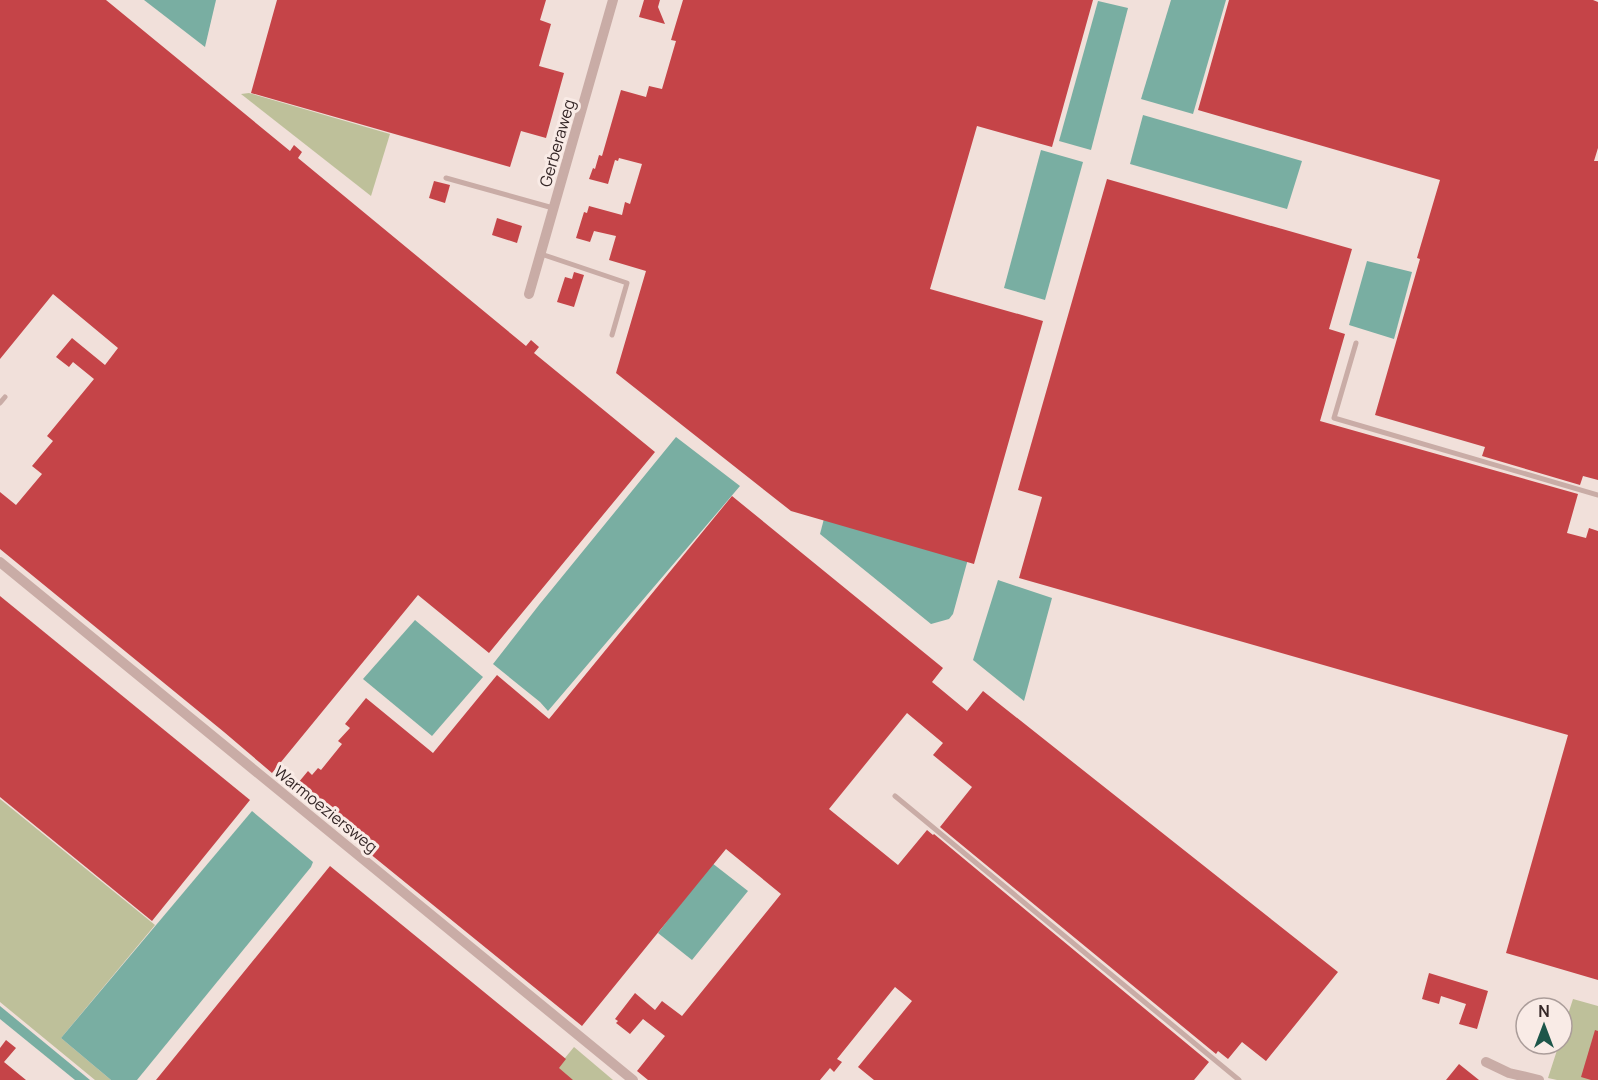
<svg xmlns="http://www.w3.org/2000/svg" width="1598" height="1080" font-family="Manrope,sans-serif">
	<rect width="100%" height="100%" fill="#f1e0da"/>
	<!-- green -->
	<g fill="#bec09a">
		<path d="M 249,93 L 390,134 L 371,196 L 241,94 Z"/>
		<path d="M 0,799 L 155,925 L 61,1038 L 111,1080 L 95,1080 L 0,1002 Z"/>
		<path d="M 1573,999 L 1598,1006 L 1598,1080 L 1557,1080 L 1548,1078 L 1559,1044 L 1562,1044 L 1562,1033 Z"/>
		<path d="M 574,1047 L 613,1080 L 547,1080 Z"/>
	</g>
	<!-- water -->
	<g fill="#79aea2">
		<path d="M 144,0 L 216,0 L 205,47 Z"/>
		<path d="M 1171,0 L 1226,0 L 1193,114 L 1141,99 Z"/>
		<path d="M 1098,1 L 1128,8 L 1091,150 L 1059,141 Z"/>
		<path d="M 1143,115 L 1302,161 L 1287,209 L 1130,164 Z"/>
		<path d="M 1041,150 L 1083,162 L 1045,300 L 1004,288 Z"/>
		<path d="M 1367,261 L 1412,272 L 1394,339 L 1349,325 Z"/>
		<path d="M 676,437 L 740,486 L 548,711 L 540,702 L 493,664 L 539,605 Z"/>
		<path d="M 836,473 L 980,515 L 953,614 L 949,619 L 931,624 L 820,534 Z"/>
		<path d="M 998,580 L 1052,598 L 1024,701 L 973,660 Z"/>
		<path d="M 415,620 L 483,677 L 432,736 L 363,679 Z"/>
		<path d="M 252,811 L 313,862 L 311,867 L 137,1080 L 111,1080 L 61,1038 Z"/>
		<path d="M 712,863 L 748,891 L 692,960 L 658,933 Z"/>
		<path d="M 0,1006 L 90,1080 L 75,1080 L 0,1019 Z"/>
	</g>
	<!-- building -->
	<g fill="#c54448">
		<path d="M 0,0 L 106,0 L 290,151 L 294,145 L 302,152 L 298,158 L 526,346 L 531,340 L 539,347 L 534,353 L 655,452 L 489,653 L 418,595 L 272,773 L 224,732 L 0,549 L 0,492 L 16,505 L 42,474 L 32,466 L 53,441 L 47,436 L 94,379 L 73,362 L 69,367 L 56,357 L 72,338 L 105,365 L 118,348 L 53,294 L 0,359 Z"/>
		<path d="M 277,0 L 546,0 L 540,20 L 551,24 L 539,66 L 564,73 L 546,138 L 521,131 L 510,167 L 251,93 Z"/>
		<path d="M 644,0 L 660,0 L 658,7 L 665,24 L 639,17 Z"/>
		<path d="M 683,0 L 1093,0 L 1052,147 L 977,126 L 930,289 L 1043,321 L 974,564 L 791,511 L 616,373 L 646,271 L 609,260 L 616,236 L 594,231 L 590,242 L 576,238 L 584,212 L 587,213 L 589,206 L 622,215 L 625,202 L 630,204 L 642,164 L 619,158 L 618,161 L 615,160 L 608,184 L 589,179 L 593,168 L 595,169 L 599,155 L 602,156 L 621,90 L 646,97 L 649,86 L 662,89 L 676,41 L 671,40 Z"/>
		<path d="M 1229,0 L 1593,0 L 1598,2 L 1598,148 L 1594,161 L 1598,161 L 1598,480 L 1583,476 L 1580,485 L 1482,456 L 1485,447 L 1375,415 L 1420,259 L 1417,258 L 1440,180 L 1198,110 Z"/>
		<path d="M 1107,179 L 1352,249 L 1329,329 L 1345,334 L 1320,421 L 1578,494 L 1567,533 L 1586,538 L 1589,528 L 1598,531 L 1598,980 L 1506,953 L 1568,735 L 1019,578 L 1042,497 L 1018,490 Z"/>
		<path d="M 434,181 L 450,185 L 445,203 L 429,198 Z"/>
		<path d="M 497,218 L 522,226 L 517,243 L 492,235 Z"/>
		<path d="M 574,272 L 584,275 L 574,307 L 557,302 L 565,277 L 572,279 Z"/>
		<path d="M 732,496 L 943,668 L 932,682 L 967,711 L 983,691 L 1338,972 L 1266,1061 L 1242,1042 L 1228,1059 L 1218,1051 L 1216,1054 L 940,827 L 972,787 L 933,755 L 943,743 L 907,713 L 829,809 L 898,865 L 927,830 L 933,835 L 934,834 L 1209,1062 L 1194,1080 L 874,1080 L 858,1067 L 912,1001 L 895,987 L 837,1059 L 842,1062 L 834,1072 L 830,1068 L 820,1080 L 648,1080 L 637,1071 L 665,1036 L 643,1019 L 630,1034 L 616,1023 L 618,1021 L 615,1019 L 635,993 L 655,1010 L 662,1001 L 682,1016 L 781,894 L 726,849 L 582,1026 L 321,814 L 326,808 L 306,792 L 308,791 L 298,783 L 308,771 L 312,775 L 318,768 L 321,770 L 342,744 L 338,741 L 350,728 L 345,724 L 366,698 L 433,753 L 497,675 L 549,719 Z"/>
		<path d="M 0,596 L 250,800 L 152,921 L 0,797 Z"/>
		<path d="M 330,866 L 566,1059 L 559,1068 L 573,1080 L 156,1080 Z"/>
		<path d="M 1429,973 L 1488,991 L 1477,1029 L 1459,1024 L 1466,1004 L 1441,996 L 1439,1004 L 1422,999 Z"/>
		<path d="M 1595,1030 L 1598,1031 L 1598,1080 L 1591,1080 L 1581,1077 Z"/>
		<path d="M 6,1040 L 16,1048 L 4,1062 L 26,1080 L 0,1080 L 0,1048 Z"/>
		<path d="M 1459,1064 L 1479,1080 L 1446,1080 Z"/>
	</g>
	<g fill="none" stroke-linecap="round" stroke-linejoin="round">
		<!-- service -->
		<g stroke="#c9aca6" stroke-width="5">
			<path d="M 446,178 L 553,208"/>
			<path d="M 541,254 L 627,283 L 612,335"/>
			<path d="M 1356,343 L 1334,418 L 1598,495"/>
			<path d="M 0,403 L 5,397"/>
			<path d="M 895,796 L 1239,1080"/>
		</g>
		<!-- minor -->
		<g stroke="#c9aca6" stroke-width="10">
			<path d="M 529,294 L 613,0"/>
			<path d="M 0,562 L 633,1080"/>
			<path d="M 1486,1062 L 1509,1073 L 1539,1080"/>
		</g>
	</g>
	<g text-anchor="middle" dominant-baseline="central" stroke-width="6" stroke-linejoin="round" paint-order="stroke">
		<!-- street labels -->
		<g font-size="16" fill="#352727" stroke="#f9ebe6">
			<text transform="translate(557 143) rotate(-74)">Gerberaweg</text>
			<text transform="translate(326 809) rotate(39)">Warmoeziersweg</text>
		</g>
	</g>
	<!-- north arrow -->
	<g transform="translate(1544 1026)"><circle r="28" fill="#f9ebe6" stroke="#ab9d9a" stroke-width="1.5"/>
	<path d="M0-4.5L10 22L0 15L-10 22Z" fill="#1d564a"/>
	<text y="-9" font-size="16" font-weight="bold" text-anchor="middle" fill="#352727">N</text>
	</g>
</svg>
